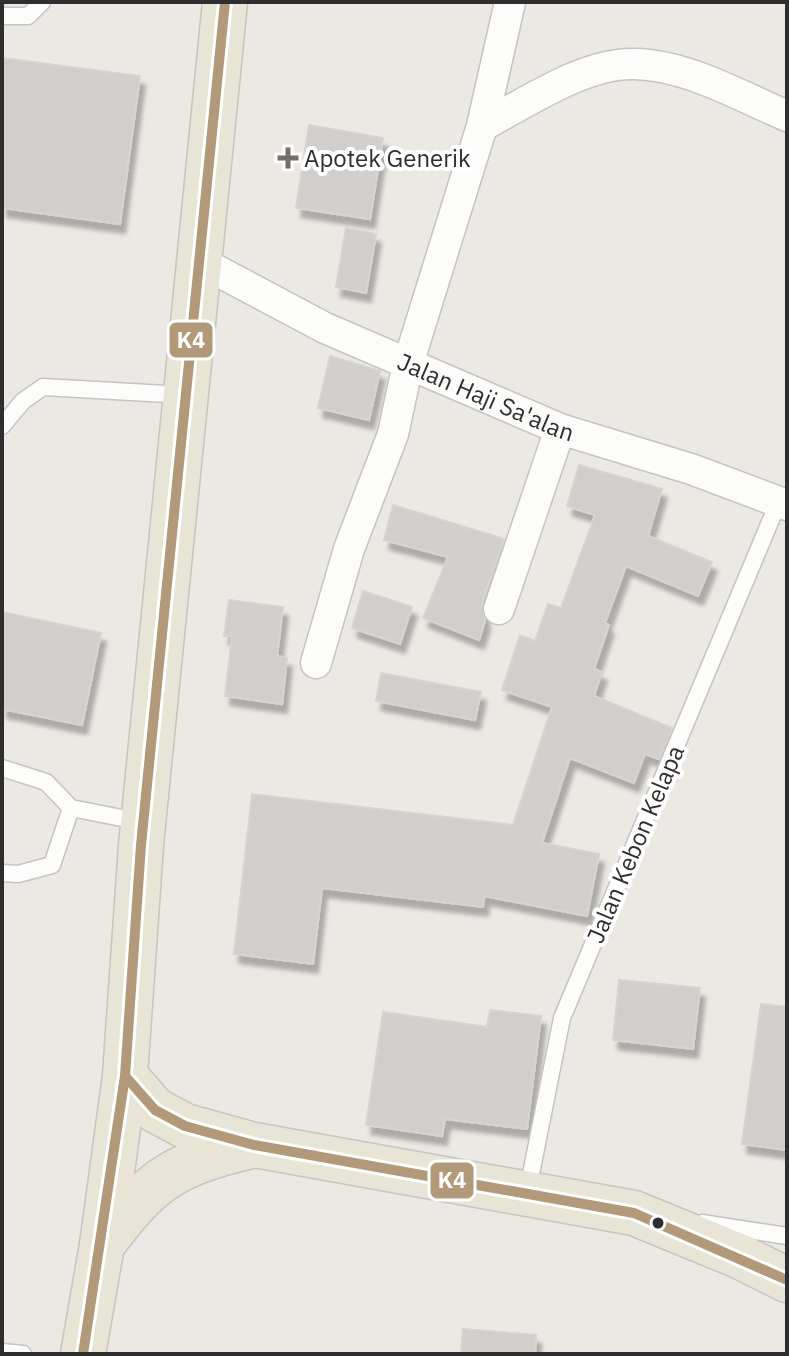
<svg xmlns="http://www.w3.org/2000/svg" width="789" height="1356" font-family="'IBM Plex Sans',sans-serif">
	<defs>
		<filter id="shadow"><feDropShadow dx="5" dy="9" stdDeviation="2" flood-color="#0004"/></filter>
	</defs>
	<rect width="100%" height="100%" fill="#ece8e4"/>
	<!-- building -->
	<g fill="#d1cecb" stroke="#d7d4d0" stroke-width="2" filter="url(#shadow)">
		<path d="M 2,58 L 140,76 L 120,224 L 2,208 Z"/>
		<path d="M 309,125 L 383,138 L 370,219 L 296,208 Z"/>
		<path d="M 346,228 L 376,234 L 366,293 L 336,287 Z"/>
		<path d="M 330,356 L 380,371 L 369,420 L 318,408 Z"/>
		<path d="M 579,465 L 662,489 L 648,536 L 712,562 L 698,596 L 626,566 L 605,623 L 609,625 L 594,669 L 602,672 L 594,696 L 672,728 L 659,759 L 645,754 L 634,783 L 570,758 L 542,843 L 599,854 L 587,916 L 484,896 L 483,907 L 322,888 L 313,964 L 234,954 L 252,794 L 513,825 L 552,707 L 502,690 L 520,635 L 535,641 L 548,604 L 561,608 L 595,515 L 567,506 Z"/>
		<path d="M 393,505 L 504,539 L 482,603 L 485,621 L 479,640 L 423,618 L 448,557 L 384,540 Z"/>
		<path d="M 363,591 L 412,607 L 400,644 L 352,628 Z"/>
		<path d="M 229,600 L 283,607 L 277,656 L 287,658 L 282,704 L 225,696 L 232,636 L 224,636 Z"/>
		<path d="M 2,612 L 101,633 L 82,725 L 2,709 Z"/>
		<path d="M 381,673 L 481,692 L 475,720 L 376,701 Z"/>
		<path d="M 619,980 L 700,988 L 693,1049 L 613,1040 Z"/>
		<path d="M 761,1004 L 787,1007 L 787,1150 L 742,1144 Z"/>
		<path d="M 490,1010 L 541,1016 L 527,1129 L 445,1119 L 442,1136 L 366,1125 L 383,1012 L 487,1027 Z"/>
		<path d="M 463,1329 L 536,1335 L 535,1354 L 461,1354 Z"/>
	</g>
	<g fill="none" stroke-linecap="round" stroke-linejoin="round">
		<defs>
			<g id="lane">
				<path d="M 2,16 L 28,16 L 42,2"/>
				<path d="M 2,426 L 23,401 L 43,387 L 184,395"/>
				<path d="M 2,768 L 46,782 L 71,808 L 142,822"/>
				<path d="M 2,873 L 18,874 L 52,865 L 71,808"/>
				<path d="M 527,1194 L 562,1018 L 778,503"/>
				<path d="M 702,1223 L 787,1236"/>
				<path d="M 2,1352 L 23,1354"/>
			</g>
			<g id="street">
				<path d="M 482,126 C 526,103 585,62 635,64 C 687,65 740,96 787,116"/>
				<path id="s1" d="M 199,261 L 325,328 L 560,429 L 691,469 L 787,505"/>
				<path d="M 499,609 L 560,429"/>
				<path d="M 316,663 L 349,549 L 393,434 L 408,364 L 482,126 L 510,2"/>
			</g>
			<g id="primary">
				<path d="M 125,1076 L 155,1110 L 185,1126 L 254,1145 L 634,1213 L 739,1256 L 787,1280"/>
				<path d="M 102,1245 C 151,1180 171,1165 251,1146"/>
				<path d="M 83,1354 L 102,1245 L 125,1076 L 141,845 L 225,2"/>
			</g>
		</defs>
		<!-- lane casing -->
		<use href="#lane" stroke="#c5c4c5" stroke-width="19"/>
		<!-- street casing -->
		<use href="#street" stroke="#c5c4c5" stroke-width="33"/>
		<!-- primary casing -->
		<use href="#primary" stroke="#c6c5c4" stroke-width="47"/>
		<!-- lane -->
		<use href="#lane" stroke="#fcfcfb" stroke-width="16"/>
		<!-- street -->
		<use href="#street" stroke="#fcfcfb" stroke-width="30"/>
		<!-- primary -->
		<use href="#primary" stroke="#e8e4d6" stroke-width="44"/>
		<defs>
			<g id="bus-1">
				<path d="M 125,1076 L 155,1110 L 185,1126 L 254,1145 L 634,1213 L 787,1280"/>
				<path d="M 83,1354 L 125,1076 L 141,845 L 225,2"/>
			</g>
		</defs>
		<!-- bus-1 casing -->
		<use href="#bus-1" stroke="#fff" stroke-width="16"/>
		<!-- bus-1 -->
		<use href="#bus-1" stroke="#b19979" stroke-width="10"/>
	</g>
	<!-- markers -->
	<path fill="#706f6e" stroke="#fff" stroke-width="3" d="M284 146h8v8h8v8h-8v8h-8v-8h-8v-8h8z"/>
	<circle fill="#2e2e2e" stroke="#fff" stroke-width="3" cx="658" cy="1223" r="7"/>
	<g text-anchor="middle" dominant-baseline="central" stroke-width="8" stroke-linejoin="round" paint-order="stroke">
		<!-- poi labels -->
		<g font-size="24" fill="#2e2e2e" stroke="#fff" text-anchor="start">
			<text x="304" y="158">Apotek Generik</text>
		</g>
		<!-- street labels -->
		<g font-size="24" fill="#2e2e2e" stroke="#fff">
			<text stroke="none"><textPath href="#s1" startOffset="318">Jalan Haji Sa'alan</textPath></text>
			<text transform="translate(635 844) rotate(-67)">Jalan Kebon Kelapa</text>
		</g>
	</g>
	<g stroke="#fff" stroke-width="3">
		<rect x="168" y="321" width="46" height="38" rx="8" fill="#b19979"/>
		<rect x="429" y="1161" width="46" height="39" rx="8" fill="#b19979"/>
	</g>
	<g font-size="22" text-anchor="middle" font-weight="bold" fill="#fff">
		<text x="191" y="348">K4</text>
		<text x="452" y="1188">K4</text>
	</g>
	<!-- border -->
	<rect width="789" height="1356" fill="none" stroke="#2e2e2e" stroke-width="8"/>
</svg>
